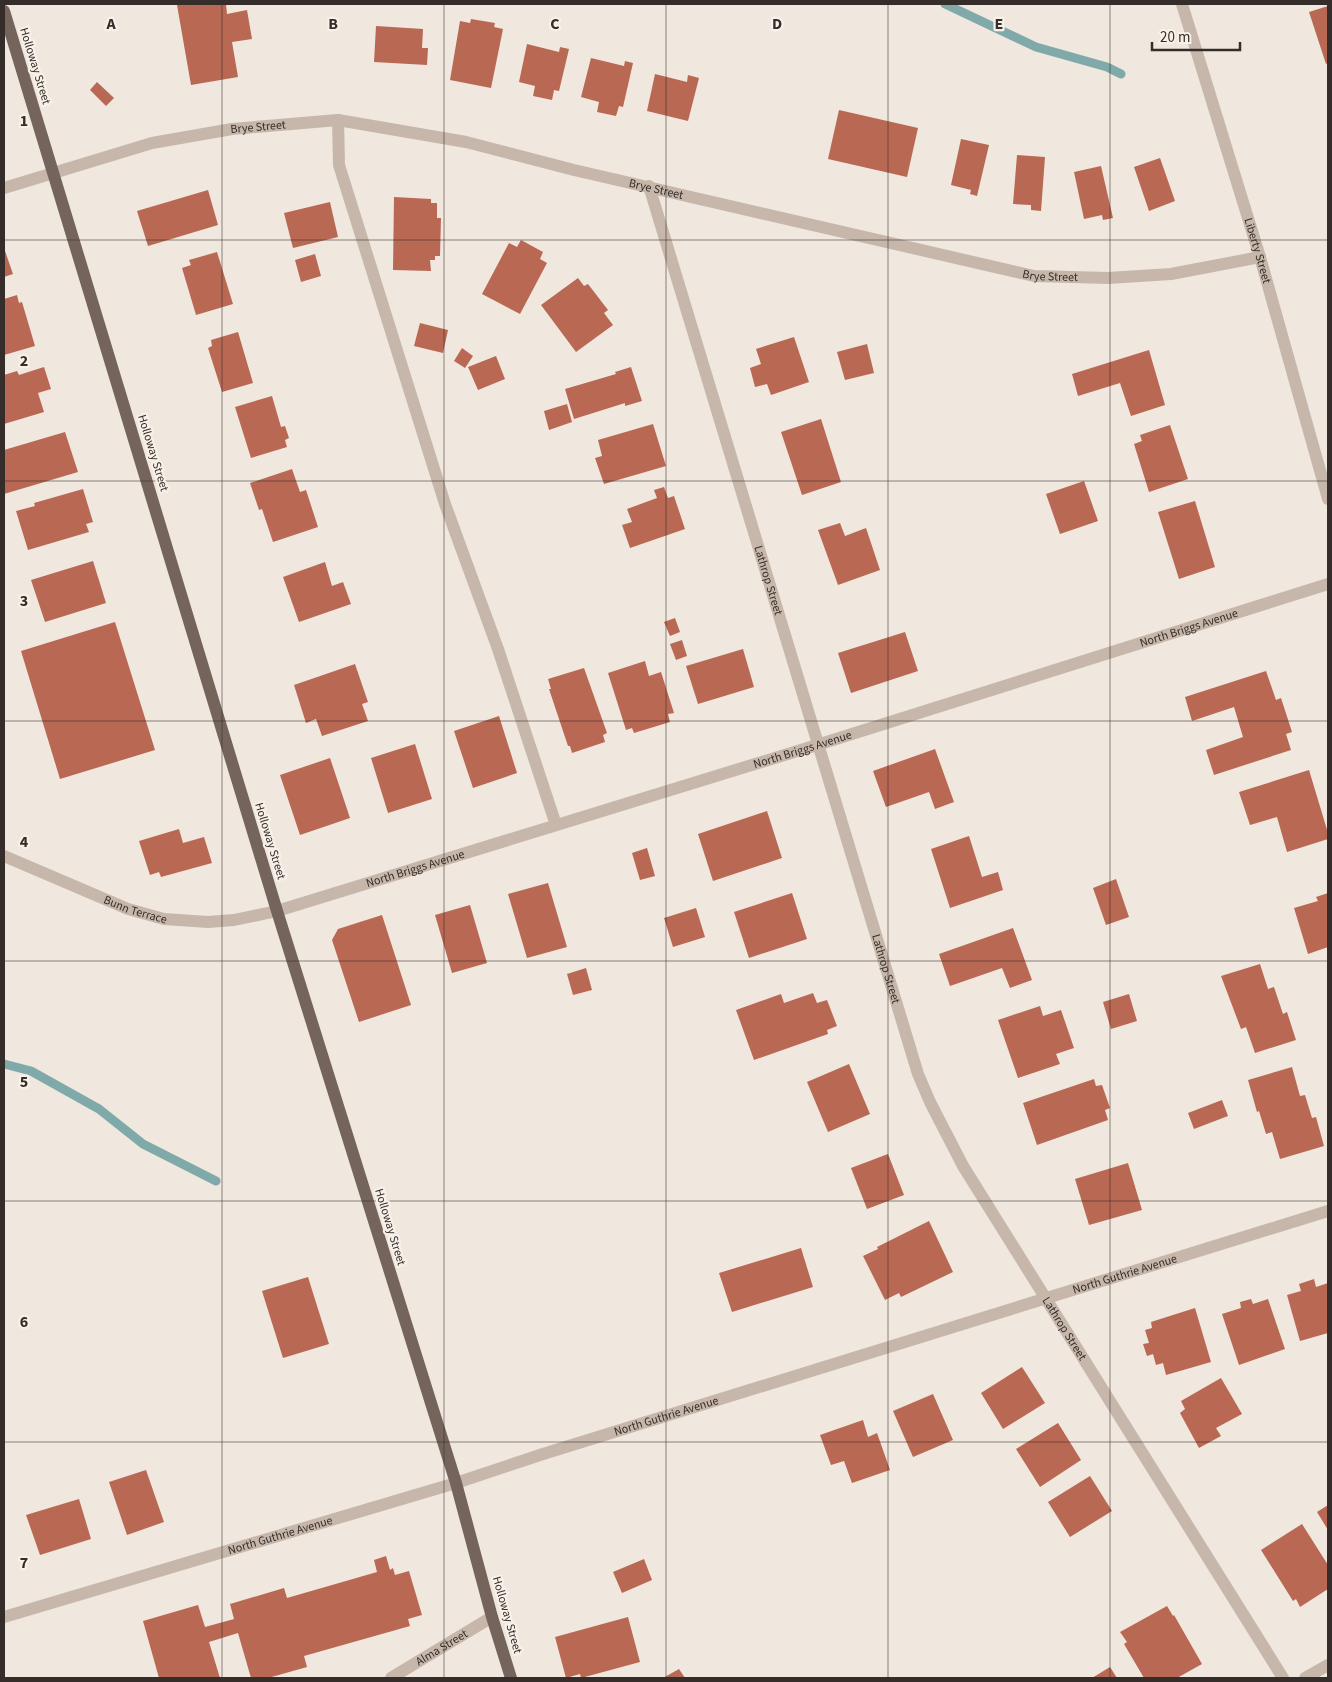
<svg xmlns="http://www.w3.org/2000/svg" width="1332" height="1682" font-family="'Source Sans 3',sans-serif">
	<rect width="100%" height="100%" fill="#f0e7de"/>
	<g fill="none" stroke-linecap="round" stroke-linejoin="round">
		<!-- stream -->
		<g stroke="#80a9aa" stroke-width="9">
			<path d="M 945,4 L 1036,47 L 1107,67 L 1121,74"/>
			<path d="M 4,1064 L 31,1071 L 99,1109 L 143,1144 L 216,1181"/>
		</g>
	</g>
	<!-- building -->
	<g fill="#b96853">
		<path d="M 184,4 L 226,4 L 227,14 L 247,10 L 252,39 L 232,42 L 238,77 L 191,85 L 177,5 Z"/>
		<path d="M 1328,6 L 1328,63 L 1326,64 L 1309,12 Z"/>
		<path d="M 471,19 L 495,23 L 494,27 L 503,29 L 491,88 L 450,80 L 460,21 L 470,23 Z"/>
		<path d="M 376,26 L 423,29 L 422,48 L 428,48 L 427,65 L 374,62 Z"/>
		<path d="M 527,44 L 559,52 L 560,47 L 569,49 L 559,91 L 554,90 L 552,100 L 533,96 L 535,86 L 519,82 Z"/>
		<path d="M 591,58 L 624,66 L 625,61 L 633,63 L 623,107 L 619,106 L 616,116 L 597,112 L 599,102 L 581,97 Z"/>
		<path d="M 655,74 L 687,82 L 688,75 L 699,78 L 688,121 L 647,111 Z"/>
		<path d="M 97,82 L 114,98 L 106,106 L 90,90 Z"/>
		<path d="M 839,110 L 918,128 L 907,177 L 828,159 Z"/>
		<path d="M 961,139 L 989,145 L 977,196 L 970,194 L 971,190 L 951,185 Z"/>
		<path d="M 1017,155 L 1045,157 L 1041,211 L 1031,210 L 1031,205 L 1013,204 Z"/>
		<path d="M 1160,158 L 1175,201 L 1149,211 L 1134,167 Z"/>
		<path d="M 1101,166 L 1113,218 L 1103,220 L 1102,215 L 1084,219 L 1074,172 Z"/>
		<path d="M 208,190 L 218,225 L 148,246 L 137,211 Z"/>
		<path d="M 394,197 L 431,199 L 431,203 L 437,203 L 437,218 L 441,218 L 440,256 L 435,256 L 435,260 L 430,260 L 431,271 L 393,270 Z"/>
		<path d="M 330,202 L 338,237 L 293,248 L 284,213 Z"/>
		<path d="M 521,240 L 543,252 L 540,259 L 547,263 L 520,314 L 482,294 L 509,243 L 517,247 Z"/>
		<path d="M 4,248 L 13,274 L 4,277 Z"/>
		<path d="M 217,252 L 233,304 L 196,315 L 182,268 L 191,265 L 189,260 Z"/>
		<path d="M 315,254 L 321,276 L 301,282 L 295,260 Z"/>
		<path d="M 578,278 L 584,286 L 588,284 L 608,310 L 604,313 L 613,325 L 576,352 L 541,305 Z"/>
		<path d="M 17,295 L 19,303 L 22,302 L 35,346 L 4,355 L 4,299 Z"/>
		<path d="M 420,323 L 448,330 L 443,353 L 414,346 Z"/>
		<path d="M 238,332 L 253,383 L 222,392 L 208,348 L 212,346 L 211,340 Z"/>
		<path d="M 794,337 L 809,382 L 771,395 L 767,384 L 755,387 L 750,368 L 761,364 L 756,349 Z"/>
		<path d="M 867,344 L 874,373 L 845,380 L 837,352 Z"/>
		<path d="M 462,348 L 473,356 L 465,368 L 454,361 Z"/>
		<path d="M 1149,350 L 1165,405 L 1131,416 L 1120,383 L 1078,396 L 1072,374 Z"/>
		<path d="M 496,356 L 505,379 L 478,390 L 468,367 Z"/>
		<path d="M 44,367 L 51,389 L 38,393 L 44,412 L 4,424 L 4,375 L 17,371 L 19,375 Z"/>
		<path d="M 631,367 L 642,401 L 625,406 L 625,403 L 574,419 L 565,389 L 616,374 L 615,372 Z"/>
		<path d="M 272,396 L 281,427 L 285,426 L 289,438 L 285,440 L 287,447 L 251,458 L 235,407 Z"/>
		<path d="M 567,404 L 572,422 L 549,430 L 544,411 Z"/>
		<path d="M 821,419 L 841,482 L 802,495 L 781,432 Z"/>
		<path d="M 653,424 L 666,466 L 604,484 L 595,458 L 602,456 L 598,440 Z"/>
		<path d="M 1170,425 L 1188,479 L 1149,492 L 1134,444 L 1142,441 L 1140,435 Z"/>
		<path d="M 65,432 L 78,472 L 4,494 L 4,450 Z"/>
		<path d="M 292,469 L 300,492 L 306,490 L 318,527 L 273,542 L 262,509 L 259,510 L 250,483 Z"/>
		<path d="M 1084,481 L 1098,521 L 1060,534 L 1046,494 Z"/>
		<path d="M 664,487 L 668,498 L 674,496 L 685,529 L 630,548 L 622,525 L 632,522 L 627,509 L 657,498 L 654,490 Z"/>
		<path d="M 83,489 L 93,522 L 86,524 L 89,532 L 28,550 L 16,511 L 35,506 L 34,503 Z"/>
		<path d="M 1195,501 L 1215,567 L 1179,579 L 1158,512 Z"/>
		<path d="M 840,523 L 845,536 L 866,528 L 880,570 L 838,585 L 818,530 Z"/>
		<path d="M 93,561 L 106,603 L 45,622 L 31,580 Z"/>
		<path d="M 325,562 L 332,586 L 343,582 L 351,604 L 299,622 L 283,577 Z"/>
		<path d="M 675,618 L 680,632 L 670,636 L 664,622 Z"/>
		<path d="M 115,622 L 155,750 L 60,779 L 21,651 Z"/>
		<path d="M 905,632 L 918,671 L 851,693 L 838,653 Z"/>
		<path d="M 682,640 L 687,656 L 676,660 L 670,644 Z"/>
		<path d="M 743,649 L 754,687 L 698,704 L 686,666 Z"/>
		<path d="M 645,661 L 649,676 L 661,672 L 674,713 L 668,714 L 670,722 L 634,733 L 632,728 L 626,730 L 608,673 Z"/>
		<path d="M 355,664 L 368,702 L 362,704 L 368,721 L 322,736 L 316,719 L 306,723 L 294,685 Z"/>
		<path d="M 584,668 L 607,733 L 603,735 L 605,742 L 572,753 L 570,746 L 568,746 L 549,689 L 551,689 L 548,679 Z"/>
		<path d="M 1266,671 L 1276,700 L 1281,698 L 1292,732 L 1286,734 L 1291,750 L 1214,775 L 1206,750 L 1243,737 L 1234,707 L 1192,721 L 1185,697 Z"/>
		<path d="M 499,716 L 517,773 L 473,788 L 454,731 Z"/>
		<path d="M 415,744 L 432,799 L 388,813 L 371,758 Z"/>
		<path d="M 935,749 L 954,802 L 935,809 L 929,792 L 886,807 L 873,771 Z"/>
		<path d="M 330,758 L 350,818 L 300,835 L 280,775 Z"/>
		<path d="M 1309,770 L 1328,833 L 1328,839 L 1287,852 L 1277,817 L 1250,825 L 1239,792 Z"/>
		<path d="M 767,811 L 782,858 L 713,881 L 698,834 Z"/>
		<path d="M 179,829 L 183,843 L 204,837 L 212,863 L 161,877 L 159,872 L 150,875 L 139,841 Z"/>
		<path d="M 969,836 L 982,877 L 998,872 L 1003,890 L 950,908 L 931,849 Z"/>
		<path d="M 647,848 L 655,876 L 640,880 L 632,853 Z"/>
		<path d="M 1116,879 L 1129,917 L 1106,925 L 1093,888 Z"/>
		<path d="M 548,883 L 567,947 L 527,958 L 508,894 Z"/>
		<path d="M 792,893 L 807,939 L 749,958 L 734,912 Z"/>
		<path d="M 1328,893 L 1328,947 L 1308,954 L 1294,908 L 1318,901 L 1316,897 Z"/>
		<path d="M 470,905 L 487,963 L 452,973 L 435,915 Z"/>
		<path d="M 696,908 L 705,937 L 673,947 L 664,918 Z"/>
		<path d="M 382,915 L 411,1005 L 359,1022 L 332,940 L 338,929 Z"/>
		<path d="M 1013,928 L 1032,980 L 1010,988 L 1002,968 L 950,986 L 939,954 Z"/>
		<path d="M 1260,964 L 1268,989 L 1274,987 L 1283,1014 L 1287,1012 L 1296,1040 L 1255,1053 L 1246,1027 L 1241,1029 L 1221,976 Z"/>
		<path d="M 586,968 L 592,990 L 573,995 L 567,974 Z"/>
		<path d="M 813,993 L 817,1003 L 827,1000 L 837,1026 L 827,1030 L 828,1034 L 754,1060 L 736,1010 L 781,994 L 784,1003 Z"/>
		<path d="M 1129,994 L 1137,1021 L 1111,1029 L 1103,1002 Z"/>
		<path d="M 1040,1006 L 1043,1016 L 1061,1010 L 1074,1048 L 1056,1054 L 1060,1064 L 1018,1078 L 998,1020 Z"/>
		<path d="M 849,1064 L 870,1114 L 828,1132 L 807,1082 Z"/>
		<path d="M 1292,1067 L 1300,1096 L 1305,1095 L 1312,1118 L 1316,1117 L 1324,1146 L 1280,1159 L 1272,1132 L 1266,1134 L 1259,1111 L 1257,1112 L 1248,1080 Z"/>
		<path d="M 1094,1079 L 1096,1086 L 1102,1085 L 1110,1108 L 1105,1110 L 1108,1120 L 1037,1145 L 1023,1103 Z"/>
		<path d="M 1222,1100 L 1228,1116 L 1194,1129 L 1188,1113 Z"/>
		<path d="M 888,1154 L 904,1195 L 867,1209 L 851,1168 Z"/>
		<path d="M 1128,1163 L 1142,1210 L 1089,1225 L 1075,1179 Z"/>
		<path d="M 929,1221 L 953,1272 L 901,1297 L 899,1293 L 885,1300 L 863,1256 L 878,1249 L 877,1247 Z"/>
		<path d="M 801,1248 L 813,1287 L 732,1312 L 719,1273 Z"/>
		<path d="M 308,1277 L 329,1344 L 283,1358 L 262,1291 Z"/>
		<path d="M 1314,1279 L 1316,1287 L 1328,1283 L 1328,1333 L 1300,1341 L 1287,1295 L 1301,1291 L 1299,1284 Z"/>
		<path d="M 1251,1299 L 1253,1304 L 1268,1299 L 1285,1349 L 1239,1365 L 1222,1314 L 1241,1308 L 1240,1302 Z"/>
		<path d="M 1195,1308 L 1211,1362 L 1166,1375 L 1163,1363 L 1156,1365 L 1153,1354 L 1147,1356 L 1143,1344 L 1149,1343 L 1145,1330 L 1152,1328 L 1151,1322 Z"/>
		<path d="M 1022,1367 L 1045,1403 L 1003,1429 L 981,1393 Z"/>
		<path d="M 1221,1378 L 1242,1414 L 1216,1428 L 1221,1436 L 1199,1448 L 1180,1413 L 1185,1409 L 1181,1401 Z"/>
		<path d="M 933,1394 L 953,1440 L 913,1457 L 893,1411 Z"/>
		<path d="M 863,1420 L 868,1437 L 877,1433 L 890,1470 L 852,1483 L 844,1461 L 831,1465 L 820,1435 Z"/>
		<path d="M 1058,1423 L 1081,1460 L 1040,1487 L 1016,1449 Z"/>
		<path d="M 146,1470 L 164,1522 L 127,1535 L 109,1482 Z"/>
		<path d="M 1090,1476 L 1112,1511 L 1070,1537 L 1048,1502 Z"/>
		<path d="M 79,1499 L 91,1539 L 40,1555 L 26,1515 Z"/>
		<path d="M 1328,1505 L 1328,1530 L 1317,1512 Z"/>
		<path d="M 1302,1524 L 1328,1565 L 1328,1589 L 1300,1607 L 1296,1599 L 1293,1601 L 1261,1550 Z"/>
		<path d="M 386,1556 L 390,1570 L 393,1568 L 395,1575 L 409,1571 L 422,1615 L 408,1619 L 410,1626 L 304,1656 L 307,1667 L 268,1678 L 251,1678 L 238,1633 L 209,1642 L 220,1678 L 159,1678 L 143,1621 L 198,1605 L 205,1627 L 234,1619 L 230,1604 L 284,1588 L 287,1598 L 377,1572 L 374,1560 Z"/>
		<path d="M 644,1559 L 652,1580 L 622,1593 L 613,1572 Z"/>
		<path d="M 1167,1606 L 1173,1616 L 1174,1615 L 1202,1664 L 1177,1678 L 1144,1678 L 1124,1644 L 1127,1642 L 1120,1632 Z"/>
		<path d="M 628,1617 L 640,1662 L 581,1678 L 580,1674 L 566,1678 L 555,1637 Z"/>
		<path d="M 1110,1667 L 1117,1678 L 1092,1678 Z"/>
		<path d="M 679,1669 L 685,1678 L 663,1678 Z"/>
	</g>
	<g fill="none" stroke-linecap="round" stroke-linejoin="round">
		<!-- minor -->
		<g stroke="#c7b7ab" stroke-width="12">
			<path id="s1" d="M 1182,4 L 1260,257 L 1328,499"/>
			<path d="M 338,120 L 339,165 L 445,504 L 498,649 L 556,825"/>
			<path id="s2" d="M 649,186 L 918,1074 L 930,1102 L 963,1166 L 1283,1678"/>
			<path id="s3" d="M 4,188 L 152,143 L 232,129 L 338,120 L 466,142 L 574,170 L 1034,276 L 1108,278 L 1171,274 L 1260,257"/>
			<path id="s4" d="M 4,856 L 128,909 L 164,919 L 208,922 L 234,920 L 277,911 L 817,745 L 1328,584"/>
			<path id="s5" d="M 4,1617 L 456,1483 L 543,1454 L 1328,1211"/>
			<path id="s6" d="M 391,1678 L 492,1617"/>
			<path d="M 1305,1678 L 1328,1665"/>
		</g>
		<!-- major -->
		<path stroke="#75645c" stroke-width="12" d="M 4,11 L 277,911 L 456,1483 L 492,1617 L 511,1678"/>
	</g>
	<!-- grid -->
	<path fill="none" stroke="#352d29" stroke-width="1" stroke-opacity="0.55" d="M 222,4 L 222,1678M 444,4 L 444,1678M 666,4 L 666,1678M 888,4 L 888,1678M 1110,4 L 1110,1678M 4,240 L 1328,240M 4,481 L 1328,481M 4,721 L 1328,721M 4,961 L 1328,961M 4,1201 L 1328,1201M 4,1442 L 1328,1442"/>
	<g text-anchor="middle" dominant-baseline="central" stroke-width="4.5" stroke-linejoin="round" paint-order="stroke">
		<!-- street labels -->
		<g font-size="12" fill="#352d29" stroke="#f8f1ea">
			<text transform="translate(35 66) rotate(73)">Holloway Street</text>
			<text stroke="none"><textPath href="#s3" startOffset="262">Brye Street</textPath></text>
			<text stroke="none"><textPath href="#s3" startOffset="668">Brye Street</textPath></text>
			<text stroke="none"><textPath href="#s1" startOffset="258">Liberty Street</textPath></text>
			<text stroke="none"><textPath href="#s3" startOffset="1072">Brye Street</textPath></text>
			<text transform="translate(153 453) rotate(73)">Holloway Street</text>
			<text stroke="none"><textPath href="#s2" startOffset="412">Lathrop Street</textPath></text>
			<text stroke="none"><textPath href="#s4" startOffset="1241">North Briggs Avenue</textPath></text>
			<text stroke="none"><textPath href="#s4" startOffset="836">North Briggs Avenue</textPath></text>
			<text transform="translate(270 841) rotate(73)">Holloway Street</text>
			<text stroke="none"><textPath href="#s4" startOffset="431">North Briggs Avenue</textPath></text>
			<text stroke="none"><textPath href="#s4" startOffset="142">Bunn Terrace</textPath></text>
			<text stroke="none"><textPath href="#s2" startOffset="818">Lathrop Street</textPath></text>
			<text transform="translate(390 1227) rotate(73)">Holloway Street</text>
			<text stroke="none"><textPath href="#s5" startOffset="1172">North Guthrie Avenue</textPath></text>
			<text stroke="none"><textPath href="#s2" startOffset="1222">Lathrop Street</textPath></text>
			<text stroke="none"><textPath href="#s5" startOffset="692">North Guthrie Avenue</textPath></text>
			<text stroke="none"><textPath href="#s5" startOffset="288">North Guthrie Avenue</textPath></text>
			<text transform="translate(507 1615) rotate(74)">Holloway Street</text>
			<text stroke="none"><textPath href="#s6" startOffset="59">Alma Street</textPath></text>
		</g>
	</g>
	<g font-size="16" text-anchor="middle" font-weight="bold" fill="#352d29" stroke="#f8f1ea" stroke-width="4.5" stroke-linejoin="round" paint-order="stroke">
		<text x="111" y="29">A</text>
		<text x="333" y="29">B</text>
		<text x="555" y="29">C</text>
		<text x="777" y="29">D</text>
		<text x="999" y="29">E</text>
		<text x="24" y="126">1</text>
		<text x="24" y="366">2</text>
		<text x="24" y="606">3</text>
		<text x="24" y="847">4</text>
		<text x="24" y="1087">5</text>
		<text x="24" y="1327">6</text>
		<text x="24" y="1568">7</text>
	</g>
	<!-- border -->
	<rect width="1332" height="1682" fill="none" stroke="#352d29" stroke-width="10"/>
	<!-- scale -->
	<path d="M1152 42v8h88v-8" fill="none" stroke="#352d29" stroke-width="2.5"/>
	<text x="1160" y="42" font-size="15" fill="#352d29" stroke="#f8f1ea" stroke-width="4" paint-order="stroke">20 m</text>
</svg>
